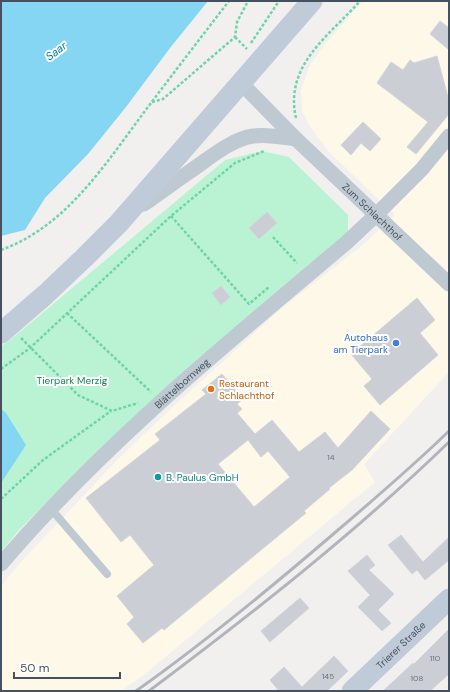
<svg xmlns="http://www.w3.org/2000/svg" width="450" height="692" font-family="'DM Sans',sans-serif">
	<rect width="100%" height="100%" fill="#f2efef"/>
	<!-- commercial -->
	<path fill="#fdf8e8" d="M 363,1 L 449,1 L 449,372 L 364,464 L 375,482 L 145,674 L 121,691 L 1,691 L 1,586 L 21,562 L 120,457 L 189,392 L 283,307 L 359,248 L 395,215 L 329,152 L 311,128 L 302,111 L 301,91 L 309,67 L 325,44 Z"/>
	<!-- green -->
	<path fill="#baf3d3" d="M 262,151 L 289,157 L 348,215 L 348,235 L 108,441 L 19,530 L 1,552 L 1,346 L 15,336 L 225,160 Z"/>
	<!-- water -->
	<g fill="#84d6f3">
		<path d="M 1,1 L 208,1 L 170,48 L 126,107 L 88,154 L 45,198 L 25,230 L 1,236 Z"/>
		<path d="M 1,409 L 6,413 L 26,445 L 1,483 Z"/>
	</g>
	<!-- building -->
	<g fill="#cbced4" stroke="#d3d5db" fill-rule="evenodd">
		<path d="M 440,21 L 449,28 L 449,50 L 430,34 Z"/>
		<path d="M 437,56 L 449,101 L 449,114 L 416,154 L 407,147 L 428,122 L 377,83 L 391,62 L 403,70 L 410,60 L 414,63 Z"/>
		<path d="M 363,122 L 381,139 L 370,151 L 361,143 L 351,155 L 341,145 Z"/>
		<path d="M 267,212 L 277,223 L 259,239 L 249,228 Z"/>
		<path d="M 221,286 L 230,297 L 221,305 L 212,293 Z"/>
		<path d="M 417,298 L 435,320 L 420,333 L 438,355 L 380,405 L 364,386 L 372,379 L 351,354 Z"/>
		<path d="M 222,374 L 243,399 L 237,404 L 242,409 L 237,413 L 255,434 L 272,420 L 299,452 L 325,432 L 338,448 L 371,411 L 390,429 L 352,470 L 329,488 L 330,489 L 304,511 L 306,513 L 164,630 L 162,628 L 143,643 L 127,624 L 134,617 L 117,596 L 154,565 L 130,535 L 121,542 L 86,498 L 160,440 L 155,434 L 206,394 L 202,390 ZM 248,440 L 261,457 L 268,451 L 290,477 L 254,507 L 218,464 Z"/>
		<path d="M 401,535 L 423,562 L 449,537 L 449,560 L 425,580 L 417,570 L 412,574 L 388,545 Z"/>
		<path d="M 367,555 L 375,565 L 369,570 L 394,594 L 378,610 L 391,623 L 382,631 L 358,607 L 370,595 L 348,571 Z"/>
		<path d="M 300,598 L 309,608 L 270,642 L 261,631 Z"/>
		<path d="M 449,629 L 449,674 L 430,691 L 383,691 L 413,663 L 414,664 Z"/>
		<path d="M 334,656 L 348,671 L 327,691 L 279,691 L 270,680 L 284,667 L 302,687 Z"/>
	</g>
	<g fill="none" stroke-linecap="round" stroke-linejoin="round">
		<!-- path -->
		<g stroke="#6fd4a8" stroke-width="2.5" stroke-dasharray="3 2" stroke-linecap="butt">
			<path d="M 235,37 L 247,49"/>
			<path d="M 251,43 L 279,1"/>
			<path d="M 152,102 L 163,99 L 235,37 L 237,22 L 248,1"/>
			<path d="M 296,118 C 284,65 329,36 360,1"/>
			<path d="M 171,216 L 249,304 L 269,287"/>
			<path d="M 273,237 L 297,263"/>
			<path d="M 1,250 C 68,226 107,161 148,107 C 175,71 202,36 229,1"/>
			<path d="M 67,313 L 151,392"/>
			<path d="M 21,338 L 78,395 L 112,411 L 138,403"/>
			<path d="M 1,369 L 30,348 L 171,216 L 235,163 L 264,151"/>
			<path d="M 1,499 L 43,460 L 111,411"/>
		</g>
		<!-- lane -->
		<path stroke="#bfc9d2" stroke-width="8" d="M 51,509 L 107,574"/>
		<!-- street -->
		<g stroke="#bfc9d2" stroke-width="15">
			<path id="s1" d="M 241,83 L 296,139 L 449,284"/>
			<path d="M 144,204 C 159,193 174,183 189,172 C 207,160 231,139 253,136 C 267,134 282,137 296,139"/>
			<path id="s2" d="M 1,564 C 103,444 226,344 346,243 L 376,215 L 422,169 L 449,136"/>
		</g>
		<!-- secondary -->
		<g stroke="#c0cbda" stroke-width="21">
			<path d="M 1,333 L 46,294 L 84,258 L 119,223 L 312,1"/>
			<path id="s3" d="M 352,691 L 449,599"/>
		</g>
		<!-- rail -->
		<g stroke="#b1b4ba" stroke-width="3">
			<path d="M 136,691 C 204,643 268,590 331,536 C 371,502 411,468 449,431"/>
			<path d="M 149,691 C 253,613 355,533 449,442"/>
		</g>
	</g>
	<!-- markers -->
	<circle fill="#3f7fe0" stroke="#fff" stroke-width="1.5" cx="396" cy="343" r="4"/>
	<circle fill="#e8710a" stroke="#fff" stroke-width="1.5" cx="211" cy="389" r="4"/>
	<circle fill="#0f9aa8" stroke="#fff" stroke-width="1.5" cx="158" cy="477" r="4"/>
	<g text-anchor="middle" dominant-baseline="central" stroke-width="4" stroke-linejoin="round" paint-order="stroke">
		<!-- number labels -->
		<g font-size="8" fill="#67707c">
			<text x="331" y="457">14</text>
			<text x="435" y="658">110</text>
			<text x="328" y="676">145</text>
			<text x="417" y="678">108</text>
		</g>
		<!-- street labels -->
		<g font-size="10" fill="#46515f" stroke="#fff">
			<text stroke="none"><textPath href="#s1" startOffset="184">Zum Schlachthof</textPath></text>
			<text stroke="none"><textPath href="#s2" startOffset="256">Blättelbornweg</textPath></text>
			<text stroke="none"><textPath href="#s3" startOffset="67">Trierer Straße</textPath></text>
		</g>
		<!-- shop labels -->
		<g font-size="10" fill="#366cbe" stroke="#fff" text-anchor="end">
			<text x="388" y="337">Autohaus<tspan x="388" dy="12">am Tierpark</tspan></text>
		</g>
		<!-- park labels -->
		<g font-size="10" fill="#0f8752" stroke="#fff">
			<text x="72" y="380">Tierpark Merzig</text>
		</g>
		<!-- food labels -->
		<g font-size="10" fill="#c56008" stroke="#fff" text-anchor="start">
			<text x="219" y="383">Restaurant<tspan x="219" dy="12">Schlachthof</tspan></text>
		</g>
		<!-- culture labels -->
		<g font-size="10" fill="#0d838f" stroke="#fff" text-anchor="start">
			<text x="166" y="477">B. Paulus GmbH</text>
		</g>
		<!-- water labels -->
		<g font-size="11" font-style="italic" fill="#027ba6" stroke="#fff">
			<text transform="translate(56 51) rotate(-37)">Saar</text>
		</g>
	</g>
	<!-- border -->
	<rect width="450" height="692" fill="none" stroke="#46515f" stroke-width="4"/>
	<!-- scale -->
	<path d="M14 672v6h106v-6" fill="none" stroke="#46515f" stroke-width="2"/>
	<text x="20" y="672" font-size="12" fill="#46515f" stroke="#ffffff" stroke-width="3" paint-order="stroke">50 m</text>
</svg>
